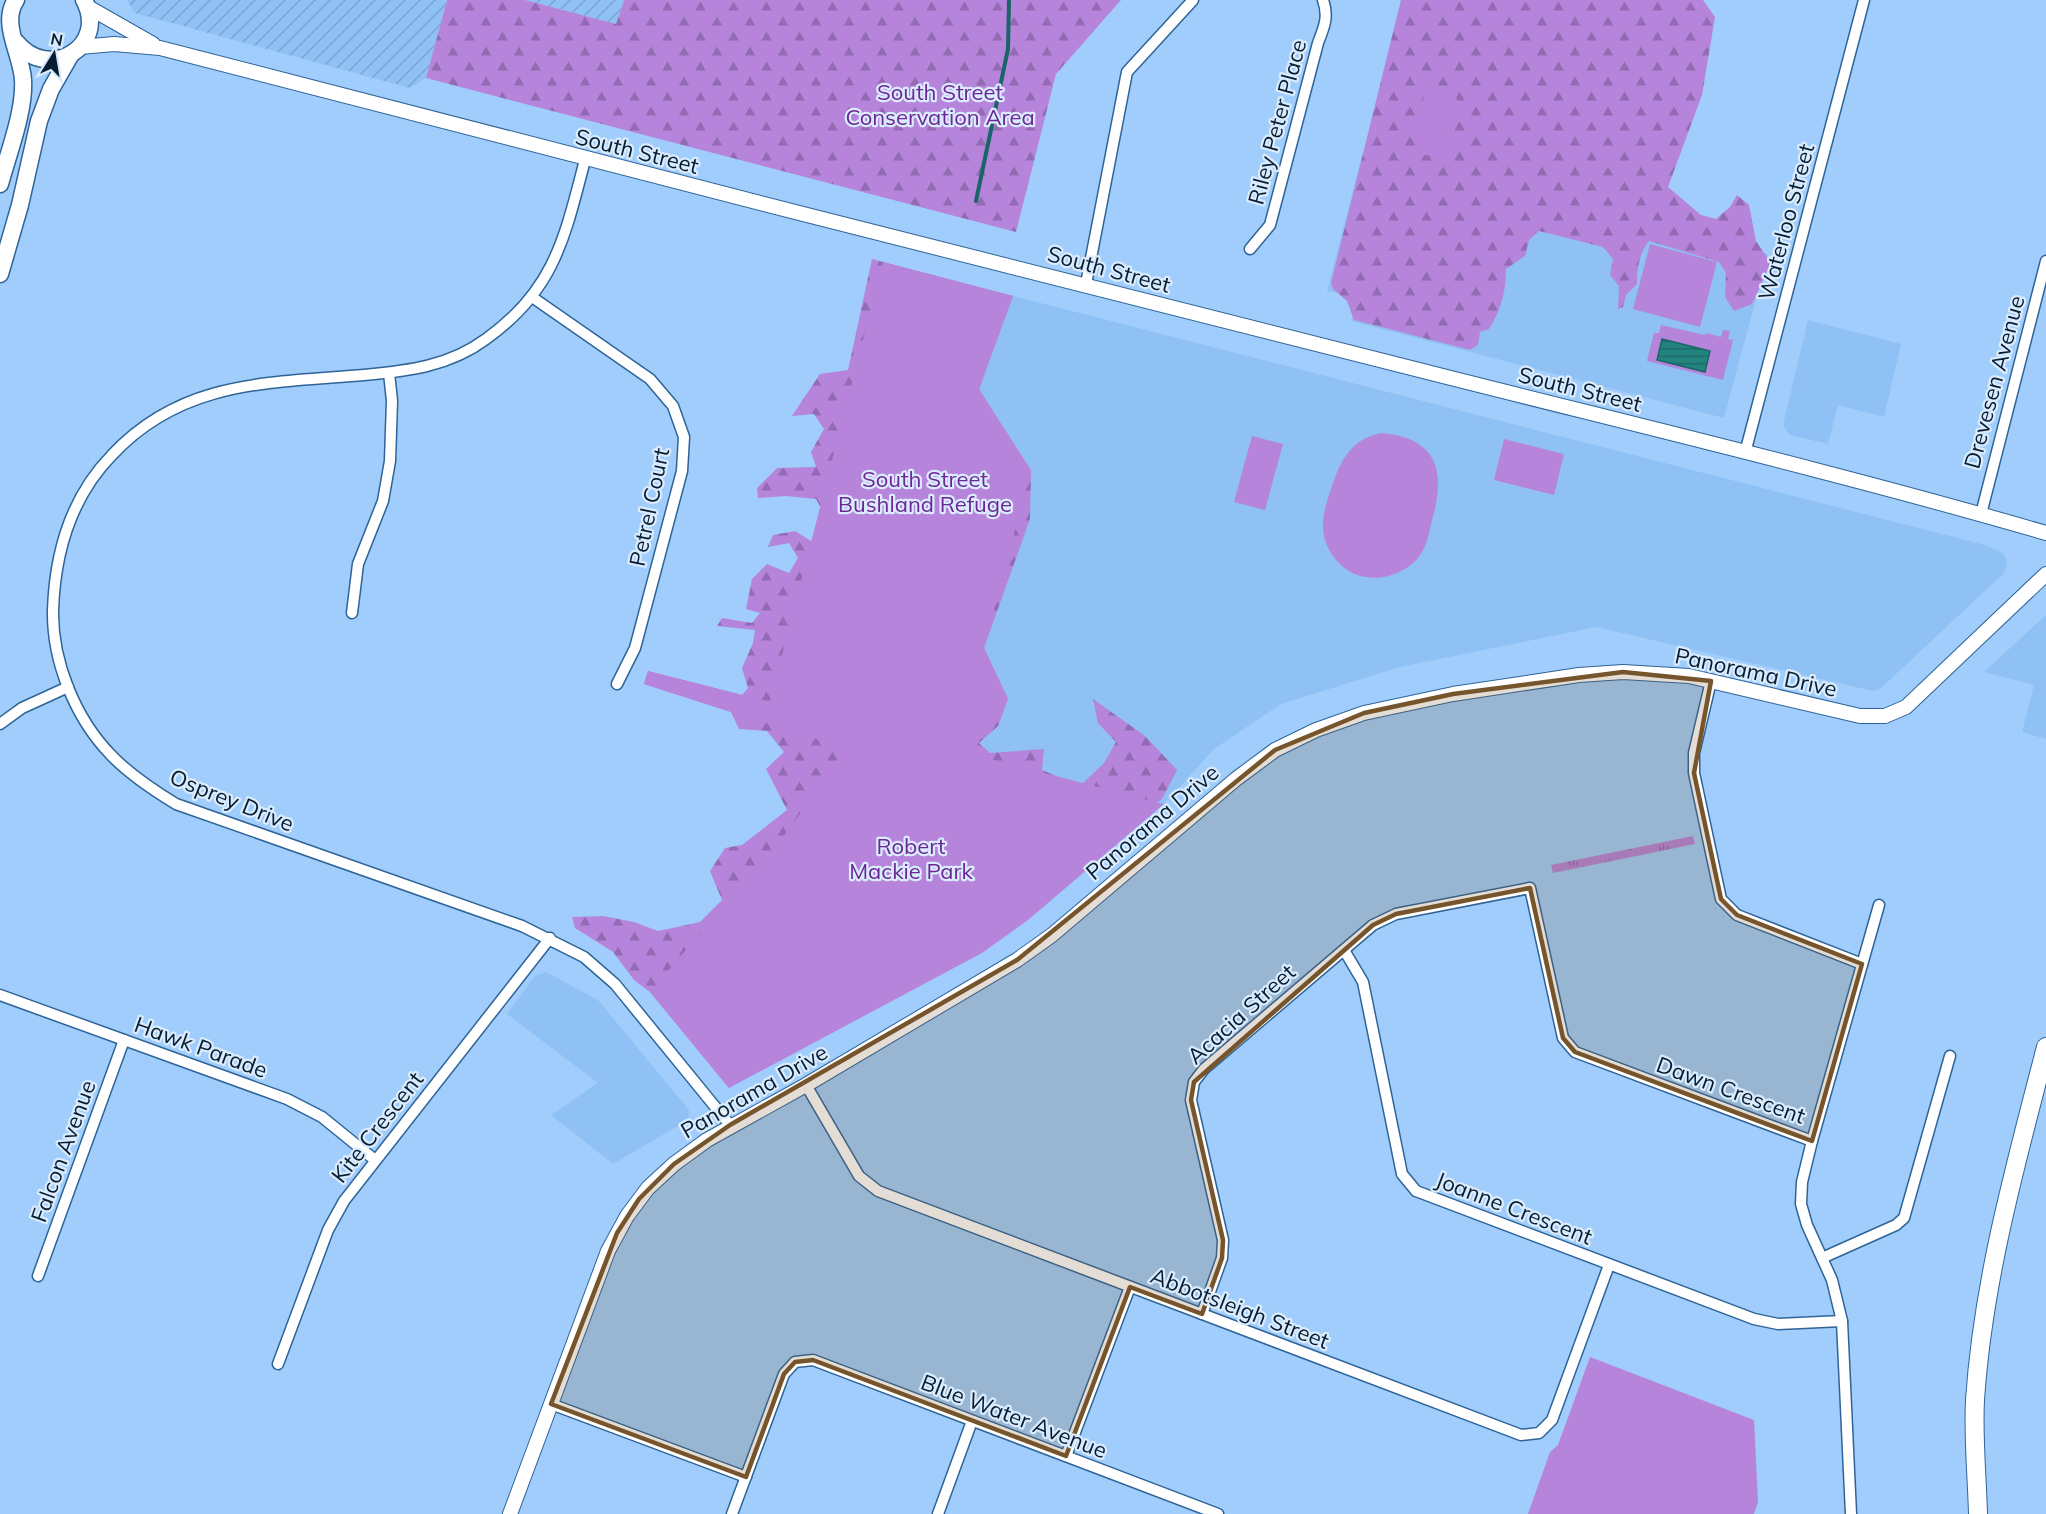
<svg xmlns="http://www.w3.org/2000/svg" width="2046" height="1514" font-family="Mulish,sans-serif">
	<defs>
		<pattern id="industrial-furrows" width="10" height="10" patternUnits="userSpaceOnUse" patternTransform="scale(1.5)"><rect width="10" height="10" fill="#8fc1f4"/><path d="M-1 1l2-2M0 10L10 0M9 11l2-2" fill="none" stroke="#7aa5d2"/></pattern>
		<pattern id="grass-tufts" width="24" height="20" patternUnits="userSpaceOnUse" patternTransform="scale(1.5)"><rect width="24" height="20" fill="#b684db"/><path d="M3 7l-1-3M5 7V3M7 7l1-3M15 17l-1-3M17 17v-4M19 17l1-3" fill="none" stroke="#926bb2"/></pattern>
		<pattern id="forest-firs" width="22" height="20" patternUnits="userSpaceOnUse" patternTransform="scale(1.5)"><rect width="22" height="20" fill="#b684db"/><path d="M5 1l3.5 6h-7zM16 11l3.5 6h-7z" fill="#926bb2"/></pattern>
		<pattern id="water-rules" width="6" height="5" patternUnits="userSpaceOnUse" patternTransform="scale(1.5)"><rect width="6" height="5" fill="#23847f"/><path d="M0 2.5h6" fill="none" stroke="#1c6b69"/></pattern>
	</defs>
	<rect width="100%" height="100%" fill="#a0cdfc"/>
	<!-- built -->
	<g fill="#8fc1f4">
		<path d="M 1363,151 L 1768,254 L 1724,418 L 1351,321 L 1357,298 L 1327,291 Z"/>
		<path d="M 1013,296 L 1985,545 L 2004,554 L 2007,563 L 2004,573 L 1880,689 L 1873,691 L 1596,627 L 1400,667 L 1281,704 L 1214,749 L 1164,804 L 971,754 L 1008,699 L 984,648 L 1031,470 L 979,389 Z"/>
		<path d="M 1808,320 L 1901,344 L 1884,417 L 1838,405 L 1828,444 L 1790,435 L 1783,425 Z"/>
		<path d="M 2046,615 L 2046,739 L 2022,732 L 2034,685 L 1984,672 Z"/>
		<path d="M 546,972 L 598,1000 L 689,1110 L 688,1120 L 613,1164 L 551,1115 L 598,1083 L 507,1014 L 535,976 Z"/>
	</g>
	<!-- industrial -->
	<g fill="url(#industrial-furrows)">
		<path d="M 127,0 L 447,0 L 426,78 L 410,88 L 135,13 Z"/>
		<path d="M 525,0 L 624,0 L 616,24 Z"/>
	</g>
	<!-- grass -->
	<path fill="url(#grass-tufts)" d="M 1693,836 L 1695,844 L 1553,873 L 1551,865 Z"/>
	<!-- forest -->
	<g fill="url(#forest-firs)">
		<path d="M 447,0 L 525,0 L 616,24 L 624,0 L 1121,0 L 1056,74 L 1016,232 L 426,78 Z"/>
		<path d="M 1401,0 L 1703,0 L 1715,17 L 1702,95 L 1668,187 L 1701,215 L 1716,219 L 1730,207 L 1737,195 L 1749,205 L 1756,241 L 1771,263 L 1752,304 L 1734,311 L 1725,297 L 1726,273 L 1719,262 L 1649,241 C 1639,254 1637,268 1637,284 L 1626,295 L 1623,307 L 1618,309 L 1619,286 L 1610,275 L 1613,259 L 1603,247 L 1539,231 L 1529,240 L 1525,256 L 1506,269 C 1506,292 1501,310 1489,329 L 1480,332 L 1478,345 L 1470,350 L 1354,320 L 1347,301 L 1333,289 L 1331,283 Z"/>
		<path d="M 872,259 L 1013,296 L 979,389 L 1013,446 L 1031,470 L 1030,519 L 984,648 L 1008,699 L 998,726 L 979,743 L 990,753 L 1044,749 L 1042,770 L 1080,786 L 1104,763 L 1116,742 L 1098,723 L 1093,699 L 1145,736 L 1177,770 L 1162,799 L 729,1088 L 650,992 L 634,980 L 613,952 L 575,928 L 572,917 L 603,916 L 634,922 L 658,931 L 700,922 L 722,900 L 710,871 L 725,848 L 742,845 L 787,810 L 766,769 L 784,752 L 767,731 L 739,729 L 731,712 L 644,684 L 648,671 L 742,695 L 748,688 L 742,668 L 753,643 L 755,630 L 717,626 L 722,618 L 752,623 L 760,613 L 746,609 L 752,579 L 767,564 L 789,573 L 798,558 L 789,543 L 768,547 L 773,535 L 795,531 L 811,541 L 824,538 L 828,521 L 816,499 L 786,496 L 758,498 L 757,488 L 777,468 L 816,467 L 811,452 L 824,429 L 814,414 L 792,416 L 820,374 L 848,370 Z"/>
	</g>
	<!-- park -->
	<g fill="#b684db">
		<path d="M 1427,91 L 1455,95 L 1457,100 L 1448,153 L 1441,158 L 1421,154 L 1416,148 L 1424,94 Z"/>
		<path d="M 1650,244 L 1717,262 L 1700,327 L 1633,309 Z"/>
		<path d="M 883,262 L 1013,296 L 979,389 L 1031,470 L 984,648 L 1008,699 L 971,754 L 1164,804 L 1028,920 L 982,953 L 729,1088 L 650,992 L 785,834 L 847,749 L 644,684 L 648,671 L 770,702 Z"/>
		<path d="M 1661,325 L 1705,335 L 1706,333 L 1721,337 L 1723,330 L 1730,331 L 1728,339 L 1733,340 L 1723,380 L 1647,361 L 1654,333 L 1659,333 Z"/>
		<path d="M 1381,433 C 1438,438 1446,471 1432,520 C 1429,532 1427,547 1418,558 C 1398,581 1359,586 1338,562 C 1316,538 1322,514 1332,486 C 1341,459 1352,439 1381,433 Z"/>
		<path d="M 1252,436 L 1283,444 L 1265,510 L 1234,502 Z"/>
		<path d="M 1504,439 L 1564,454 L 1554,495 L 1494,480 Z"/>
		<path d="M 1590,1357 L 1754,1420 L 1758,1502 L 1754,1514 L 1528,1514 L 1550,1452 L 1558,1445 Z"/>
	</g>
	<!-- water -->
	<path fill="url(#water-rules)" stroke="#1a6568" stroke-width="1.5" d="M 1662,339 L 1710,351 L 1705,372 L 1657,360 Z"/>
	<g fill="none" stroke-linecap="round" stroke-linejoin="round">
		<!-- stream -->
		<path stroke="#1a6568" stroke-width="4" d="M 976,201 L 1008,49 L 1009,0"/>
		<defs>
			<g id="minor">
				<path d="M 585,160 C 565,236 555,290 486,339 C 450,366 408,371 364,375 C 269,383 182,380 112,455 C 71,497 55,552 53,610 C 52,661 75,718 111,755 C 130,775 153,790 176,804 L 522,926 L 584,957 L 615,984 L 730,1125"/>
				<path d="M 1250,249 L 1270,225 L 1318,43 C 1324,27 1329,17 1323,0"/>
				<path d="M 1086,284 L 1127,72 L 1193,0"/>
				<path d="M 532,297 L 650,379 L 673,406 L 684,437 L 682,471 L 635,648 L 617,684"/>
				<path d="M 1745,453 L 1864,0"/>
				<path d="M 1981,514 L 2046,261"/>
				<path d="M 352,613 L 358,564 L 383,501 L 390,461 L 392,401 L 389,373"/>
				<path d="M 1711,681 L 1694,753 L 1694,773 L 1721,899 L 1737,915 L 1862,964"/>
				<path d="M 0,724 L 22,708 L 68,687"/>
				<path d="M 1344,950 L 1363,982 L 1402,1174 L 1416,1191 L 1754,1319 L 1778,1324 L 1842,1321"/>
				<path d="M 0,995 L 287,1099 L 322,1117 L 375,1160"/>
				<path d="M 806,1085 L 859,1176 L 878,1191 L 1521,1435 L 1539,1433 L 1552,1420 L 1609,1265"/>
				<path d="M 1812,1141 L 1879,905"/>
				<path d="M 1822,1258 L 1896,1225 L 1904,1218 L 1950,1056"/>
				<path d="M 38,1276 L 124,1040"/>
				<path d="M 1202,1314 L 1222,1258 L 1223,1240 L 1191,1100 L 1194,1082 L 1204,1069 L 1373,925 L 1396,914 L 1530,888 L 1563,1038 L 1575,1052 L 1812,1141 L 1802,1182 L 1801,1204 L 1807,1225 L 1832,1280 L 1842,1321 L 1851,1514"/>
				<path d="M 278,1364 L 328,1230 L 344,1201 L 550,938"/>
				<path d="M 551,1404 L 746,1477"/>
				<path d="M 1066,1456 L 1130,1287"/>
				<path d="M 732,1514 L 784,1374 L 795,1362 L 813,1360 L 1218,1514"/>
				<path d="M 938,1514 L 972,1421"/>
			</g>
			<g id="tertiary">
				<path d="M 88,7 L 153,44"/>
				<path d="M 80,47 L 114,44 L 160,48 C 583,160 1007,265 1431,373 C 1636,425 1843,474 2046,533"/>
				<path d="M 510,1514 L 608,1251 L 627,1216 L 648,1188 L 674,1164 L 707,1140 L 806,1085 L 1017,960 L 1052,935 L 1236,779 L 1275,750 L 1316,730 L 1364,713 L 1453,694 L 1579,675 L 1623,672 L 1689,676 L 1860,716 L 1885,716 L 1906,707 L 2046,574"/>
			</g>
			<g id="primary">
				<path d="M 16,42 C 49,83 109,46 84,0"/>
				<path d="M 0,184 C 8,154 25,111 23,80 C 22,55 0,23 16,0"/>
				<path d="M 0,274 L 20,205 L 39,121 L 51,89 L 71,54"/>
			</g>
			<path id="trunk" d="M 1978,1514 C 1977,1476 1973,1437 1975,1400 C 1983,1280 2016,1163 2046,1047"/>
		</defs>
		<!-- minor casing -->
		<use href="#minor" stroke="#2e6498" stroke-width="13"/>
		<!-- tertiary casing -->
		<use href="#tertiary" stroke="#2e6498" stroke-width="16"/>
		<!-- primary casing -->
		<use href="#primary" stroke="#2e6498" stroke-width="19"/>
		<!-- trunk casing -->
		<use href="#trunk" stroke="#2e6498" stroke-width="20"/>
		<!-- minor -->
		<use href="#minor" stroke="#fff" stroke-width="10"/>
		<!-- tertiary -->
		<use href="#tertiary" stroke="#fff" stroke-width="14"/>
		<!-- primary -->
		<use href="#primary" stroke="#fff" stroke-width="16"/>
		<!-- trunk -->
		<use href="#trunk" stroke="#fff" stroke-width="18"/>
	</g>
	<!-- marked area -->
	<path fill="#76552c" fill-opacity="0.2" stroke="#76552c" stroke-width="4.5" stroke-linejoin="round" d="M 1623,672 L 1711,681 L 1694,773 L 1721,899 L 1737,915 L 1862,964 L 1812,1141 L 1575,1052 L 1563,1038 L 1530,888 L 1396,914 L 1373,925 L 1194,1082 L 1191,1100 L 1223,1240 L 1222,1258 L 1202,1314 L 1130,1287 L 1066,1456 L 813,1360 L 795,1362 L 784,1374 L 746,1477 L 551,1404 L 617,1233 L 639,1199 L 674,1164 L 730,1125 L 1017,960 L 1275,750 L 1364,713 L 1453,694 Z"/>
	<g text-anchor="middle" dominant-baseline="central" stroke-width="4.5" stroke-linejoin="round" paint-order="stroke">
		<!-- park labels -->
		<g font-size="22" fill="#6c2695" stroke="#daebfd">
			<text x="940" y="92">South Street<tspan x="940" dy="25">Conservation Area</tspan></text>
			<text x="925" y="479">South Street<tspan x="925" dy="25">Bushland Refuge</tspan></text>
			<text x="911" y="846">Robert<tspan x="911" dy="25">Mackie Park</tspan></text>
		</g>
		<!-- street labels -->
		<g font-size="22" fill="#051c31" stroke="#daebfd">
			<text transform="translate(1277 122) rotate(-75)">Riley Peter Place</text>
			<text transform="translate(637 151) rotate(14)">South Street</text>
			<text transform="translate(1786 222) rotate(-75)">Waterloo Street</text>
			<text transform="translate(1109 269) rotate(15)">South Street</text>
			<text transform="translate(1994 382) rotate(-75)">Drevesen Avenue</text>
			<text transform="translate(1580 389) rotate(14)">South Street</text>
			<text transform="translate(649 507) rotate(-78)">Petrel Court</text>
			<text transform="translate(1756 672) rotate(12)">Panorama Drive</text>
			<text transform="translate(232 800) rotate(22)">Osprey Drive</text>
			<text transform="translate(1152 822) rotate(-40)">Panorama Drive</text>
			<text transform="translate(1241 1014) rotate(-42)">Acacia Street</text>
			<text transform="translate(201 1047) rotate(20)">Hawk Parade</text>
			<text transform="translate(1731 1090) rotate(20)">Dawn Crescent</text>
			<text transform="translate(754 1091) rotate(-30)">Panorama Drive</text>
			<text transform="translate(377 1127) rotate(-52)">Kite Crescent</text>
			<text transform="translate(63 1151) rotate(-70)">Falcon Avenue</text>
			<text transform="translate(1514 1208) rotate(21)">Joanne Crescent</text>
			<text transform="translate(1240 1308) rotate(21)">Abbotsleigh Street</text>
			<text transform="translate(1014 1416) rotate(21)">Blue Water Avenue</text>
		</g>
	</g>
	<!-- north arrow -->
	<g transform="translate(54 54) rotate(11)" stroke="#daebfd" stroke-width="4.5" paint-order="stroke">
	<path d="M0-4.5L10 22L0 15L-10 22Z" fill="#051c31"/>
	<text y="-9" font-size="16" font-weight="bold" text-anchor="middle" fill="#051c31">N</text>
	</g>
</svg>
